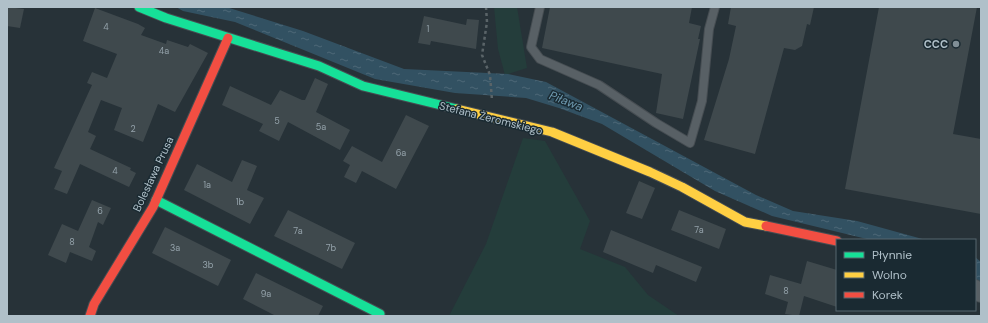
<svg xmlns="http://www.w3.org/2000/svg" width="988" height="323" font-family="'DM Sans',sans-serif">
	<defs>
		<pattern id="water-ripples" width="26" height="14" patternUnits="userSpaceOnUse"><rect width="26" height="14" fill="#325162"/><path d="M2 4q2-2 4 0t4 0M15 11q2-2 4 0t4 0" fill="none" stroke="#4d6877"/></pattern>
	</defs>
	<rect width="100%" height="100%" fill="#273238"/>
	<!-- grass -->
	<g fill="#243d3b">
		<path d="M 494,7 L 517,7 L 527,68 L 505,75 L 498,49 Z"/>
		<path d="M 523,138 L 545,141 L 590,221 L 580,249 L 625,267 L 648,295 L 679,316 L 449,316 L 486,244 Z"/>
	</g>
	<!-- water -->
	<g fill="url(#water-ripples)">
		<path d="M 176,7 L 226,7 L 303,31 L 404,69 L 508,74 L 546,82 L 756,195 L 793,211 L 857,221 L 926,240 L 871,240 L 772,216 L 715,191 L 602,124 L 559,108 L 526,98 L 455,93 L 375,79 L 235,22 L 183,11 Z"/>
		<path d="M 975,257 L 981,262 L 981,284 L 975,280 Z"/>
	</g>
	<!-- building -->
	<g fill="#3f494d">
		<path d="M 7,7 L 24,9 L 20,28 L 7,26 Z"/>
		<path d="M 550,7 L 692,7 L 689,23 L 701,26 L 698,39 L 700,39 L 683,119 L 656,113 L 662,74 L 542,48 Z"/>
		<path d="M 731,7 L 814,7 L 810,25 L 807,24 L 802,46 L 795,50 L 784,48 L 755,154 L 704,140 L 729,59 L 736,26 L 728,24 Z"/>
		<path d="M 879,7 L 977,7 L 953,134 L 981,139 L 981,214 L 845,189 Z"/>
		<path d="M 95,8 L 138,24 L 145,28 L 141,35 L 166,44 L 167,40 L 188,47 L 190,44 L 208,53 L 175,112 L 158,104 L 143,142 L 114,130 L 122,108 L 101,100 L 88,132 L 96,136 L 90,149 L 131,168 L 130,170 L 136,173 L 129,187 L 80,164 L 67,194 L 54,189 L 62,171 L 54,168 L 92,85 L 87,83 L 92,72 L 107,78 L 117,54 L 83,41 Z"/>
		<path d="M 424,16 L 466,25 L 467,19 L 479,20 L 476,49 L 431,41 L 430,45 L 418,43 Z"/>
		<path d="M 315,78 L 328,84 L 316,112 L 350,130 L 340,150 L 288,122 L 279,141 L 259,131 L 263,124 L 222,105 L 230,86 L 271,105 L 280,90 L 302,100 L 305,100 Z"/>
		<path d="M 406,115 L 429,126 L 396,189 L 362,171 L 356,183 L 344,177 L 350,165 L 343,161 L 352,146 L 382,162 Z"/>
		<path d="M 242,160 L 257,166 L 247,190 L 264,198 L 250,224 L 184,190 L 197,164 L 232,182 Z"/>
		<path d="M 639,181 L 655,188 L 642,219 L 626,213 Z"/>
		<path d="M 92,200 L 111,208 L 103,225 L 98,222 L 89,247 L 96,251 L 92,261 L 70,252 L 66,263 L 48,255 L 62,224 L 78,231 Z"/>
		<path d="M 288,210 L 355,243 L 342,269 L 274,236 Z"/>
		<path d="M 679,210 L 726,229 L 719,249 L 671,230 Z"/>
		<path d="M 165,227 L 231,260 L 218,286 L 152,253 Z"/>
		<path d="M 611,230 L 702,267 L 696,282 L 656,265 L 653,273 L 603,252 Z"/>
		<path d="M 807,261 L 837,270 L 837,307 L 804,296 L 799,316 L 785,314 L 788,302 L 765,294 L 770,275 L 801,284 Z"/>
		<path d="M 256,273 L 323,306 L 318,316 L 276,316 L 243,299 Z"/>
	</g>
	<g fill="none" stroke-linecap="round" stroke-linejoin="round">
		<defs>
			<path id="lane" d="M 540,7 L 531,47 L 540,59 L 599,85 L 656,123 L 690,143 L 702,101 L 709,29 L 715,7"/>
			<path id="street" d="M 975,288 L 981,294"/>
			<g id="fast">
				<path d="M 139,7 L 166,18 L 319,66 L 363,86 L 457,109"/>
				<path d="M 156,200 L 380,314"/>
			</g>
			<path id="slow" d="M 457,109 L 552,132 L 650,172 L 682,187 L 745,222 L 766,226"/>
			<g id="jam">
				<path d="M 766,226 L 837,241"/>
				<path d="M 90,316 L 94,304 L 153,207 L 228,38"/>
			</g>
		</defs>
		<!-- lane casing -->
		<use href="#lane" stroke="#464d52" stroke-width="10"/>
		<!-- street casing -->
		<use href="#street" stroke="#464d52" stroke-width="18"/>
		<!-- fast casing -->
		<use href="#fast" stroke="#464d52" stroke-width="11"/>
		<!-- slow casing -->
		<use href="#slow" stroke="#464d52" stroke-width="11"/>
		<!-- jam casing -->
		<use href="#jam" stroke="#464d52" stroke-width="11"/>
		<!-- path -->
		<path stroke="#5a6468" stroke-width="2.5" stroke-dasharray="3 3" stroke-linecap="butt" d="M 486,7 L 487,22 L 482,55 L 490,75 L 492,100"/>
		<!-- lane -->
		<use href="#lane" stroke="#586065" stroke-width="8"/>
		<!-- street -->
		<use href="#street" stroke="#586065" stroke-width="16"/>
		<!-- fast -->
		<use href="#fast" stroke="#16e098" stroke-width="9"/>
		<!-- slow -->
		<use href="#slow" stroke="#ffcf43" stroke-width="9"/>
		<!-- jam -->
		<use href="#jam" stroke="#f24e42" stroke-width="9"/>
	</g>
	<!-- markers -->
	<circle fill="#808e96" stroke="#1a2a32" stroke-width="1.5" cx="956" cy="44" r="4"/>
	<g text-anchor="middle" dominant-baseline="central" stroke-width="3" stroke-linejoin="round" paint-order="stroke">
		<!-- number labels -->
		<g font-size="9" fill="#94a2aa">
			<text x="106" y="27">4</text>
			<text x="428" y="29">1</text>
			<text x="164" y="51">4a</text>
			<text x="277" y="121">5</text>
			<text x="321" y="127">5a</text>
			<text x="133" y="129">2</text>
			<text x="401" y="153">6a</text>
			<text x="115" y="171">4</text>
			<text x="207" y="185">1a</text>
			<text x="240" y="202">1b</text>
			<text x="100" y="211">6</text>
			<text x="699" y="230">7a</text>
			<text x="298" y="231">7a</text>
			<text x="72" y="242">8</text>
			<text x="175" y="248">3a</text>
			<text x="331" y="248">7b</text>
			<text x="208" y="265">3b</text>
			<text x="786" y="291">8</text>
			<text x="266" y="294">9a</text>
		</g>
		<!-- poi labels -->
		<g font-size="11" font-weight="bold" fill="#b0c0c9" stroke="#1a2a32" text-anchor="end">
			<text x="948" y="44">CCC</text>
		</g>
		<!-- street labels -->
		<g font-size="11" fill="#b0c0c9" stroke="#1a2a32">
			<text transform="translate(491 118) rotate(14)">Stefana Żeromskiego</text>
			<text transform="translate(153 174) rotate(-65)">Bolesława Prusa</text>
		</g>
		<!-- water labels -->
		<g font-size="12" font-style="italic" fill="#6e99af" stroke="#1a2a32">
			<text transform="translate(566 101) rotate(21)">Piława</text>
		</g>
	</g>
	<!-- border -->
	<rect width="988" height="323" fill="none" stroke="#b0c0c9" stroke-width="16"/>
	<!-- legend -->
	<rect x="836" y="239" width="140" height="72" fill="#1a2a32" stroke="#56666e"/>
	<rect x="844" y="252" width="20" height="6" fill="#16e098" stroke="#56666e"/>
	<text x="872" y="259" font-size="12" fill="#b0c0c9">Płynnie</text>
	<rect x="844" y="272" width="20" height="6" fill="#ffcf43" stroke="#56666e"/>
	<text x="872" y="279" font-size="12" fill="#b0c0c9">Wolno</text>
	<rect x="844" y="292" width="20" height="6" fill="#f24e42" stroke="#56666e"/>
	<text x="872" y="299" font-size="12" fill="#b0c0c9">Korek</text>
</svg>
